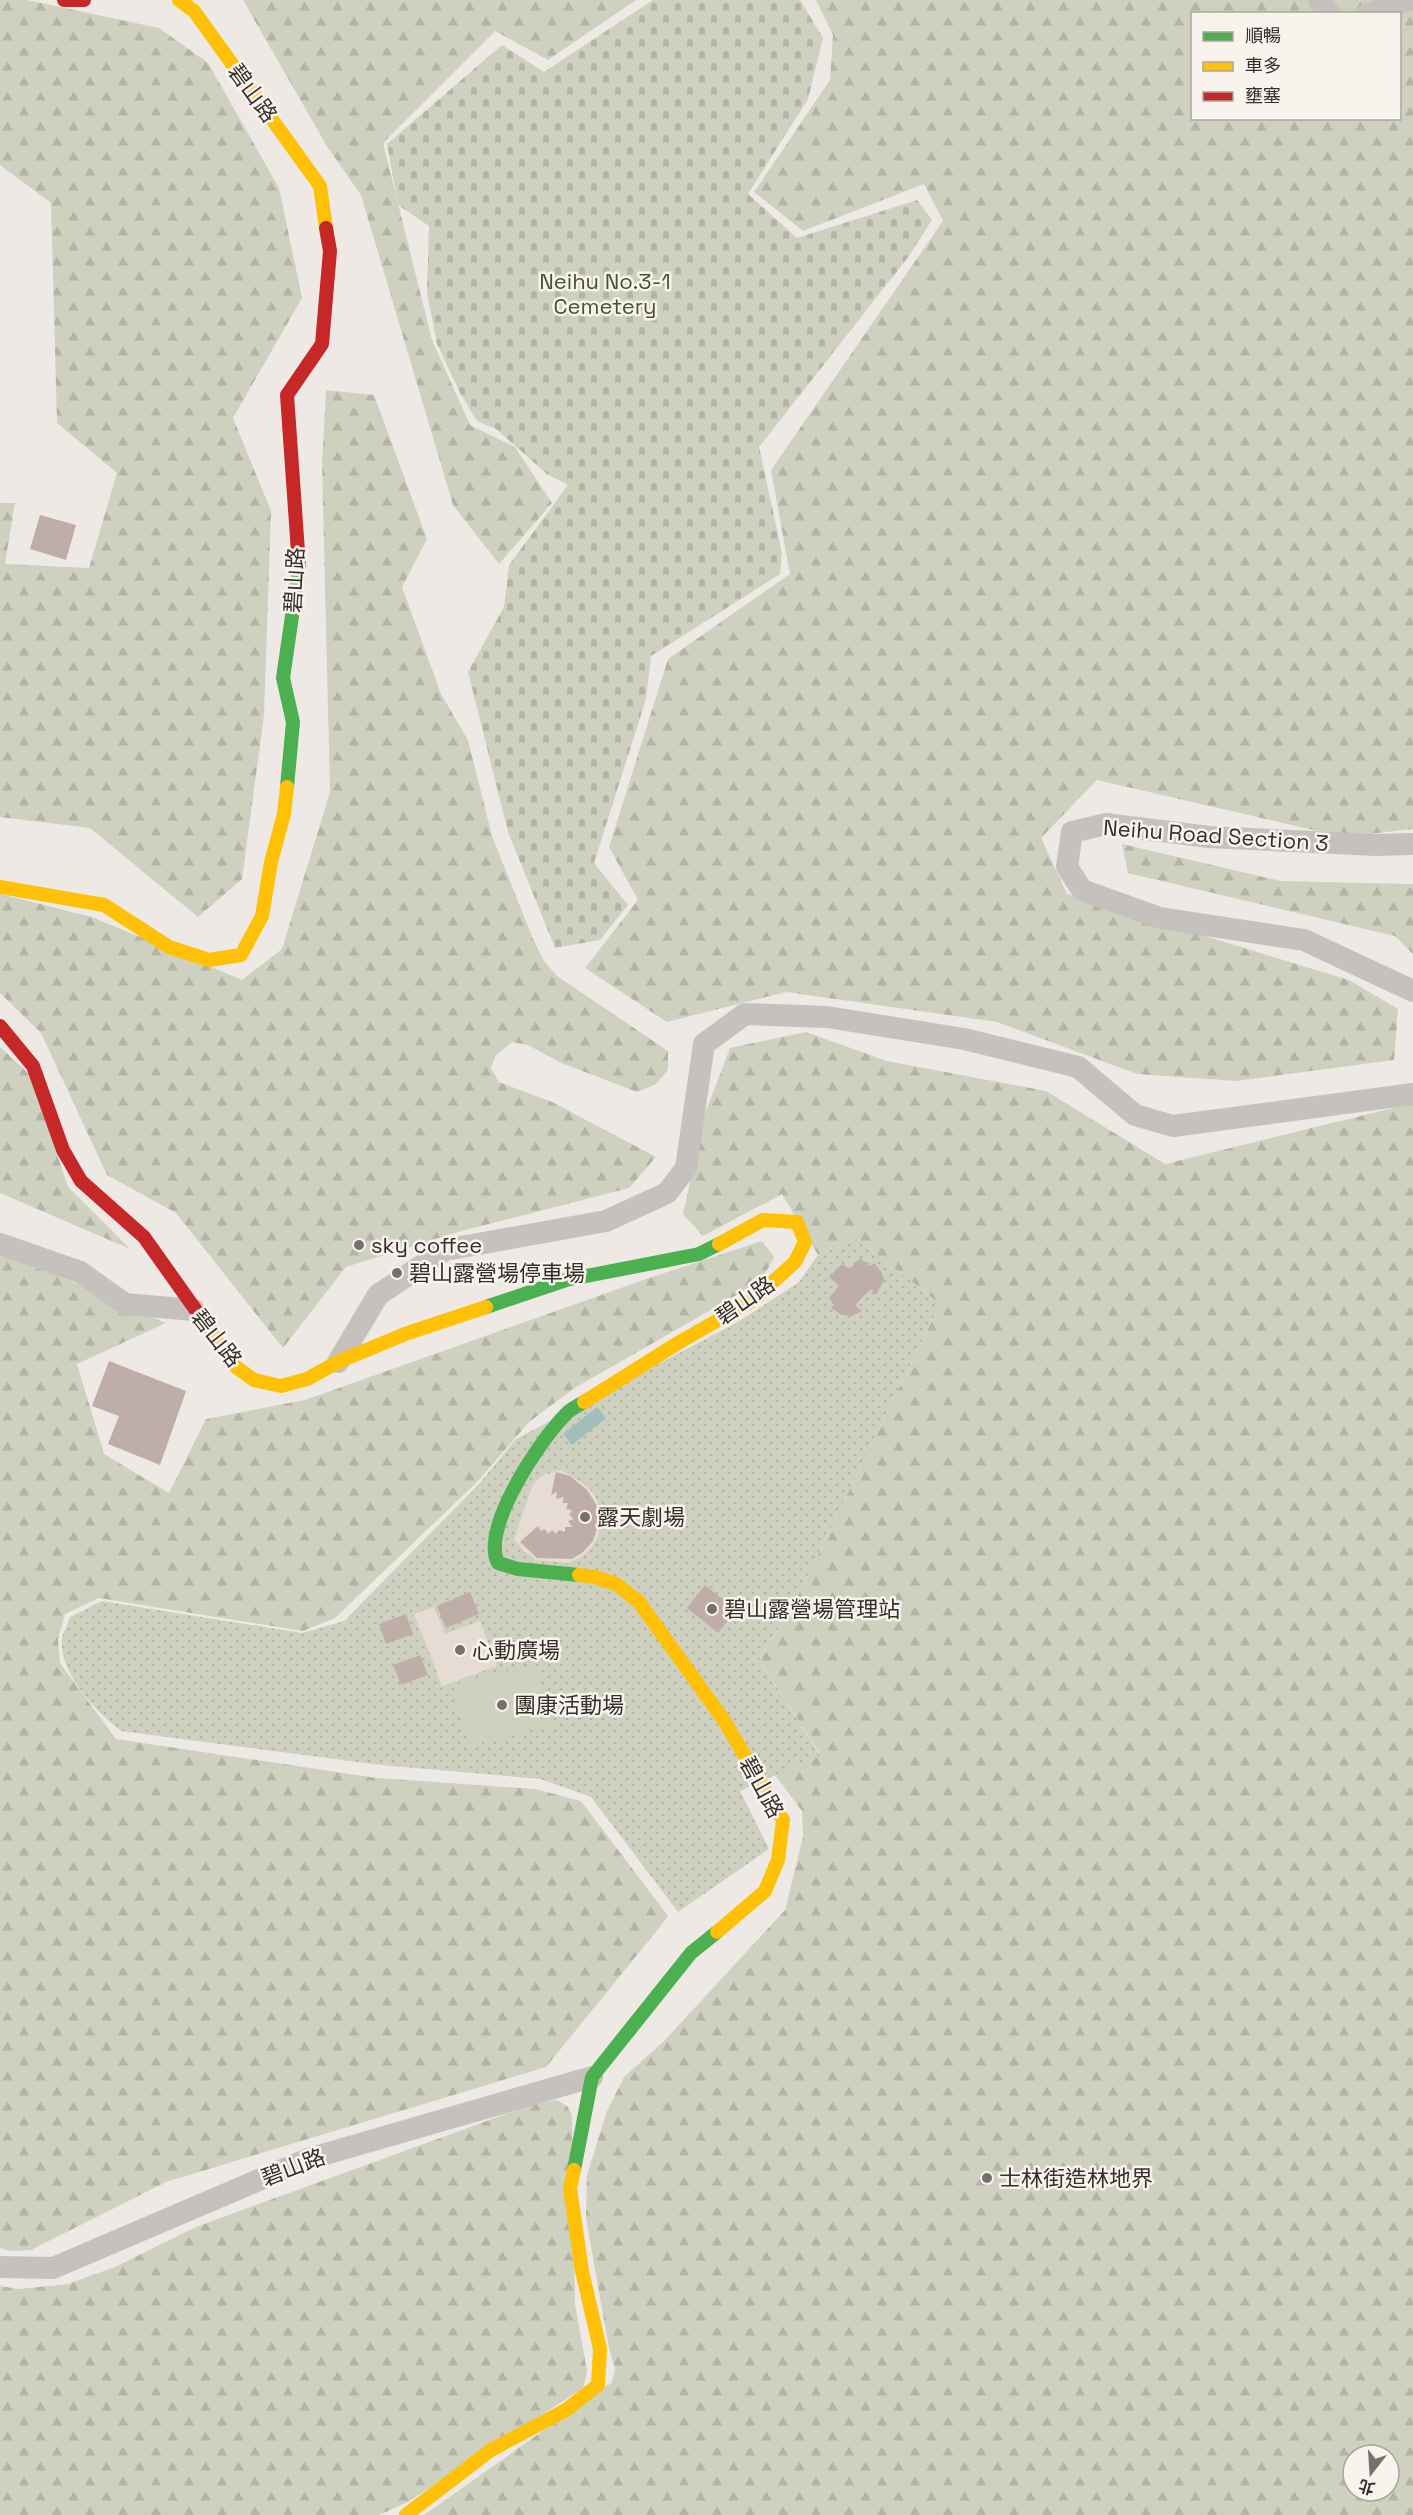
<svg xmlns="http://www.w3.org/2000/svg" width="1413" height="2515" font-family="'Space Grotesk','Noto Sans TC',sans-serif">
	<defs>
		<pattern id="forest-firs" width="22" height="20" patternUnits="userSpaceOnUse" patternTransform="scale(1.5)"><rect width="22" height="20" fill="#cfd1c0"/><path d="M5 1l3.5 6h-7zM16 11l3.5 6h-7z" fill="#b2b4a5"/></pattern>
		<pattern id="cemetery-stones" width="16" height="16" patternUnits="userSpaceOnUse" patternTransform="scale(1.5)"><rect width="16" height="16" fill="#cfd1c0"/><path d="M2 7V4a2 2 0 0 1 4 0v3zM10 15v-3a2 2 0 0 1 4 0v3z" fill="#b2b4a5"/></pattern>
		<pattern id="park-dots" width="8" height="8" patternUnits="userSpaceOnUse" patternTransform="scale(1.5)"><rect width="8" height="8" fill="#cfd1c0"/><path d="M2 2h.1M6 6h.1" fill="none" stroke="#b2b4a5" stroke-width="1.8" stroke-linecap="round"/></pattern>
	</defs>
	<rect width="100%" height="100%" fill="#eee9e4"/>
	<!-- forest -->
	<g fill="url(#forest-firs)" fill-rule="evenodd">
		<path d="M 0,0 L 27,0 L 159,28 L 208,63 L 279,188 L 302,298 L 233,418 L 271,511 L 264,715 L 242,879 L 198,917 L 90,828 L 0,817 L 0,503 L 15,503 L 5,564 L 89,568 L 117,473 L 57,423 L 51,203 L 0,165 Z"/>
		<path d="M 243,0 L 636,0 L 548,60 L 495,31 L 383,143 L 432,340 L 470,425 L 515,447 L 552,503 L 499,564 L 453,505 L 361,195 L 328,148 Z"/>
		<path d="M 816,0 L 1413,0 L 1413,829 L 1343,837 L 1097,780 L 1041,838 L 1067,894 L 1349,980 L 1398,1009 L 1394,1060 L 1236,1081 L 1137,1074 L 997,1022 L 786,992 L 667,1022 L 585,968 L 638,900 L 609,847 L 668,659 L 790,574 L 771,470 L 943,221 L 924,184 L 803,231 L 754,192 L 830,80 L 833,35 ZM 1192,14 L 1400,14 L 1400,118 L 1192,118 Z"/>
		<path d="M 326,390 L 374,395 L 427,539 L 402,587 L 441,694 L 468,740 L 492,836 L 533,939 L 544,961 L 557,976 L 668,1051 L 668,1070 L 656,1084 L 637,1092 L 559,1062 L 528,1045 L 512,1042 L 496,1055 L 491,1068 L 499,1082 L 552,1102 L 656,1157 L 629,1188 L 458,1232 L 346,1267 L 283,1348 L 176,1213 L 107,1175 L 41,1033 L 0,993 L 0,894 L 92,917 L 242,980 L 282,949 L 330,792 L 322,463 Z"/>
		<path d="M 1122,844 L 1281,881 L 1413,884 L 1413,954 L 1395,936 L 1128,873 Z"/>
		<path d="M 806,1032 L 887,1061 L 1046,1091 L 1165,1164 L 1413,1103 L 1413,2515 L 424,2515 L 612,2382 L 615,2369 L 609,2348 L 586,2218 L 587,2175 L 607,2111 L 624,2077 L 664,2041 L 785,1910 L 803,1837 L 802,1811 L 775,1775 L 820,1754 L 759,1660 L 799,1593 L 940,1304 L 857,1239 L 818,1255 L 782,1194 L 703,1236 L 683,1214 L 706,1111 L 730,1048 ZM 1353,2455 L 1389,2455 L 1389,2491 L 1353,2491 Z"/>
		<path d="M 0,1047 L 32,1077 L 68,1187 L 130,1249 L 0,1193 Z"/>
		<path d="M 762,1241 L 774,1257 L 761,1281 L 573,1389 L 529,1422 L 477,1482 L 335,1618 L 303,1631 L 99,1598 L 65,1614 L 58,1639 L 60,1663 L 116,1739 L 377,1778 L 535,1789 L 581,1801 L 668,1916 L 655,1933 L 546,2067 L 166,2182 L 31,2250 L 10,2251 L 0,2248 L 0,1250 L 166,1323 L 77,1364 L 104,1454 L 169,1493 L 206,1419 L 305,1400 L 646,1279 Z"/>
		<path d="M 557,2100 L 567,2106 L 572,2115 L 575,2304 L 587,2371 L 583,2388 L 408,2502 L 379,2515 L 0,2515 L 0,2286 L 19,2289 L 68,2284 L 115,2267 L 196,2227 L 536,2103 Z"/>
	</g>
	<!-- cemetery -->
	<path fill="url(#cemetery-stones)" d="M 653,0 L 800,0 L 823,38 L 808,99 L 748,194 L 797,238 L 917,200 L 932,220 L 909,256 L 759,447 L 782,553 L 780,574 L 651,656 L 646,699 L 594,863 L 628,905 L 600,940 L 555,948 L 508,832 L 468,672 L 504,607 L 509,565 L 568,485 L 547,474 L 496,429 L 477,421 L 460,393 L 437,344 L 427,293 L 429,226 L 398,205 L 387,144 L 502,45 L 544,72 Z"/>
	<!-- park -->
	<path fill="url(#park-dots)" d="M 857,1239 L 940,1304 L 799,1593 L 759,1660 L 820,1755 L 740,1791 L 769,1849 L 678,1912 L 591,1797 L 540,1779 L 381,1765 L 121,1731 C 97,1713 58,1672 62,1639 C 63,1632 68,1624 70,1617 L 102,1601 L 302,1633 L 344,1621 L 479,1484 L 516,1439 L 736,1323 L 798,1283 L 818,1255 Z"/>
	<!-- pitch -->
	<path fill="#cfd1c0" d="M 535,1664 L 551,1725 L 469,1746 L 453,1685 Z"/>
	<!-- plaza -->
	<g fill="#e6dcd3">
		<path d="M 561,1470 L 587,1486 L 595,1496 L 600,1509 L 601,1522 L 598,1536 L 592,1547 L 582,1557 L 568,1563 L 537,1560 L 524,1551 L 514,1539 L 533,1484 L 543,1475 Z"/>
		<path d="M 434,1607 L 445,1634 L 480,1621 L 497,1666 L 442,1686 L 414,1614 Z"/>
	</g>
	<!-- water -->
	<path fill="#a3bdbc" d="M 597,1407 L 606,1418 L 572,1445 L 563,1434 Z"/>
	<!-- building -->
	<g fill="#bfaea8">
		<path d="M 40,515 L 76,525 L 66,560 L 30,549 Z"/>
		<path d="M 860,1258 L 870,1266 L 874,1263 L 881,1271 L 884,1280 L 876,1295 L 871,1289 L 855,1305 L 862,1311 L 852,1316 L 842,1315 L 831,1308 L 834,1305 L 829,1298 L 839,1286 L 829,1277 L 842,1264 L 850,1269 Z"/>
		<path d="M 109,1361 L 186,1391 L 160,1465 L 108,1444 L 119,1416 L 92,1406 Z"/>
		<path d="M 556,1472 L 570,1476 L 587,1490 L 596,1504 L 600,1520 L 593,1541 L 583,1552 L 572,1559 L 537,1558 L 520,1542 L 538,1526 L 541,1531 L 545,1529 L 548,1534 L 552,1530 L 556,1534 L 559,1530 L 565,1532 L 565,1527 L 572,1527 L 568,1521 L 574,1519 L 569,1515 L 572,1510 L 566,1509 L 568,1503 L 562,1503 L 564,1497 L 556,1499 L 557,1492 L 551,1495 Z"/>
		<path d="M 705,1585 L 736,1610 L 718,1633 L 687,1608 Z"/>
		<path d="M 470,1592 L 479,1614 L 446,1628 L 437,1606 Z"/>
		<path d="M 406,1614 L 413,1634 L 386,1644 L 379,1624 Z"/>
		<path d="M 420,1655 L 428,1675 L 401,1685 L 393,1665 Z"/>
	</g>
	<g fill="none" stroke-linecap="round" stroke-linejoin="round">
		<!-- street -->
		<g stroke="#c7c1bd" stroke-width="22">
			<path d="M 1319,0 L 1330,14"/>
			<path d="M 1367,14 L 1410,0"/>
			<path d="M 1413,844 L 1376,845 L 1209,837 L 1106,824 L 1072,832 L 1067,867 L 1082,890 L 1160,918 L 1304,940 L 1413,991"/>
			<path d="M 0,1244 L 80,1272 L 125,1304 L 194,1310"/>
			<path d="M 338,1362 L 378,1295 L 445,1250 L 606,1221 L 667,1193 L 686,1168 L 704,1044 L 745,1014 L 827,1017 L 964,1039 L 1078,1067 L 1135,1115 L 1173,1126 L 1413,1094"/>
			<path d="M 0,2267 L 53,2268 L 308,2159 L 592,2077"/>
		</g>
		<!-- fast -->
		<g stroke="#4caf50" stroke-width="14">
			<path d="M 287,787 L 293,722 L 283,678 L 299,568 L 298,552"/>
			<path d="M 486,1307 L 566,1280 L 699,1254 L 719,1244"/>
			<path d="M 579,1575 L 518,1569 L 498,1563 C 480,1528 542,1437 568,1412 C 573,1408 579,1405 584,1402"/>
			<path d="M 574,2170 L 592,2077 L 691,1953 L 717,1932"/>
		</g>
		<!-- slow -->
		<g stroke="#ffc107" stroke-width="14">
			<path d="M 179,0 L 194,11 L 320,186 L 326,228"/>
			<path d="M 0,887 L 104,905 L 169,947 L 209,960 L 241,955 L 262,916 L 271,862 L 284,814 L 287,787"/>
			<path d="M 200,1316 L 236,1367 L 254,1380 L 281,1386 L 307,1379 L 338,1362 L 405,1334 L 486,1307"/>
			<path d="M 584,1402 L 678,1343 L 753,1300 L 795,1262 L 805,1242 L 797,1222 L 763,1220 L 719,1244"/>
			<path d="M 579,1575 L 595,1577 L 616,1584 L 639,1602 L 723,1719 L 783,1820 L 778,1860 L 765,1891 L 717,1932"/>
			<path d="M 406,2515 L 491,2450 L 566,2410 L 598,2385 L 600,2349 L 582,2271 L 570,2188 L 574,2170"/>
		</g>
		<!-- jam -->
		<g stroke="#c62828" stroke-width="14">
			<path d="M 64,0 L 84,0"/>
			<path d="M 298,552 L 287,395 L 322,344 L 330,251 L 326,228"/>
			<path d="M 0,1026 L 33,1066 L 63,1150 L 81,1181 L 144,1237 L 200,1316"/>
		</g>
	</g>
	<!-- markers -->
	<g fill="#77706c" stroke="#f9f3ed" stroke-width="2">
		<circle cx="359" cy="1245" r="6"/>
		<circle cx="397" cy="1273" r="6"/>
		<circle cx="585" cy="1517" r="6"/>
		<circle cx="712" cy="1609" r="6"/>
		<circle cx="460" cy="1650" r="6"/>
		<circle cx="502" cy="1705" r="6"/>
		<circle cx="987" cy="2178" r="6"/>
	</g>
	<g text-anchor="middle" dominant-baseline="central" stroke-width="5" stroke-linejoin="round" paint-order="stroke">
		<!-- street labels -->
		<g font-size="22" fill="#372f2b" stroke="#f9f3ed">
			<text transform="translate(253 93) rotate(54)">碧山路</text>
			<text transform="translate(294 580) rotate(-87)">碧山路</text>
			<text transform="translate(1216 835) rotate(4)">Neihu Road Section 3</text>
			<text transform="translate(745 1300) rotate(-35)">碧山路</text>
			<text transform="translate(217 1338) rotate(52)">碧山路</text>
			<text transform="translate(762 1787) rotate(61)">碧山路</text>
			<text transform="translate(293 2167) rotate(-21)">碧山路</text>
		</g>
		<!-- park labels -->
		<g font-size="22" fill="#475332" stroke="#f9f3ed">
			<text x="605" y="281">Neihu No.3-1<tspan x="605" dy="25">Cemetery</tspan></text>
		</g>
		<!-- poi labels -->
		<g font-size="22" fill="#372f2b" stroke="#f9f3ed" text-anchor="start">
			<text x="371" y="1245">sky coffee</text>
			<text x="409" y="1273">碧山露營場停車場</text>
			<text x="597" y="1517">露天劇場</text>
			<text x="724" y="1609">碧山露營場管理站</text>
			<text x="472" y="1650">心動廣場</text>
			<text x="514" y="1705">團康活動場</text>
			<text x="999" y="2178">士林街造林地界</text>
		</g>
	</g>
	<!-- legend -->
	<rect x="1191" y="12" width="210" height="108" fill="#f9f3ed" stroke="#aba59f" stroke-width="1.5"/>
	<rect x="1203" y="32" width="30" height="9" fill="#4caf50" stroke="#aba59f" stroke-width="1.5"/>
	<text x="1245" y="42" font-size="18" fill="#372f2b">順暢</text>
	<rect x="1203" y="62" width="30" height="9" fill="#ffc107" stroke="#aba59f" stroke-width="1.5"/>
	<text x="1245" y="72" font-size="18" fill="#372f2b">車多</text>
	<rect x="1203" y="92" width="30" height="9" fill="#c62828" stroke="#aba59f" stroke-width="1.5"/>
	<text x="1245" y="102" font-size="18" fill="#372f2b">壅塞</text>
	<!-- north arrow -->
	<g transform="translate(1371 2473) rotate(197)"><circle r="28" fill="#f9f3ed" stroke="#aba59f" stroke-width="1.5"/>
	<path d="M0-4.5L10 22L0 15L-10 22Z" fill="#77706c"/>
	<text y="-9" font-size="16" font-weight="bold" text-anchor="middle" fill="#372f2b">北</text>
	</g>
</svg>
